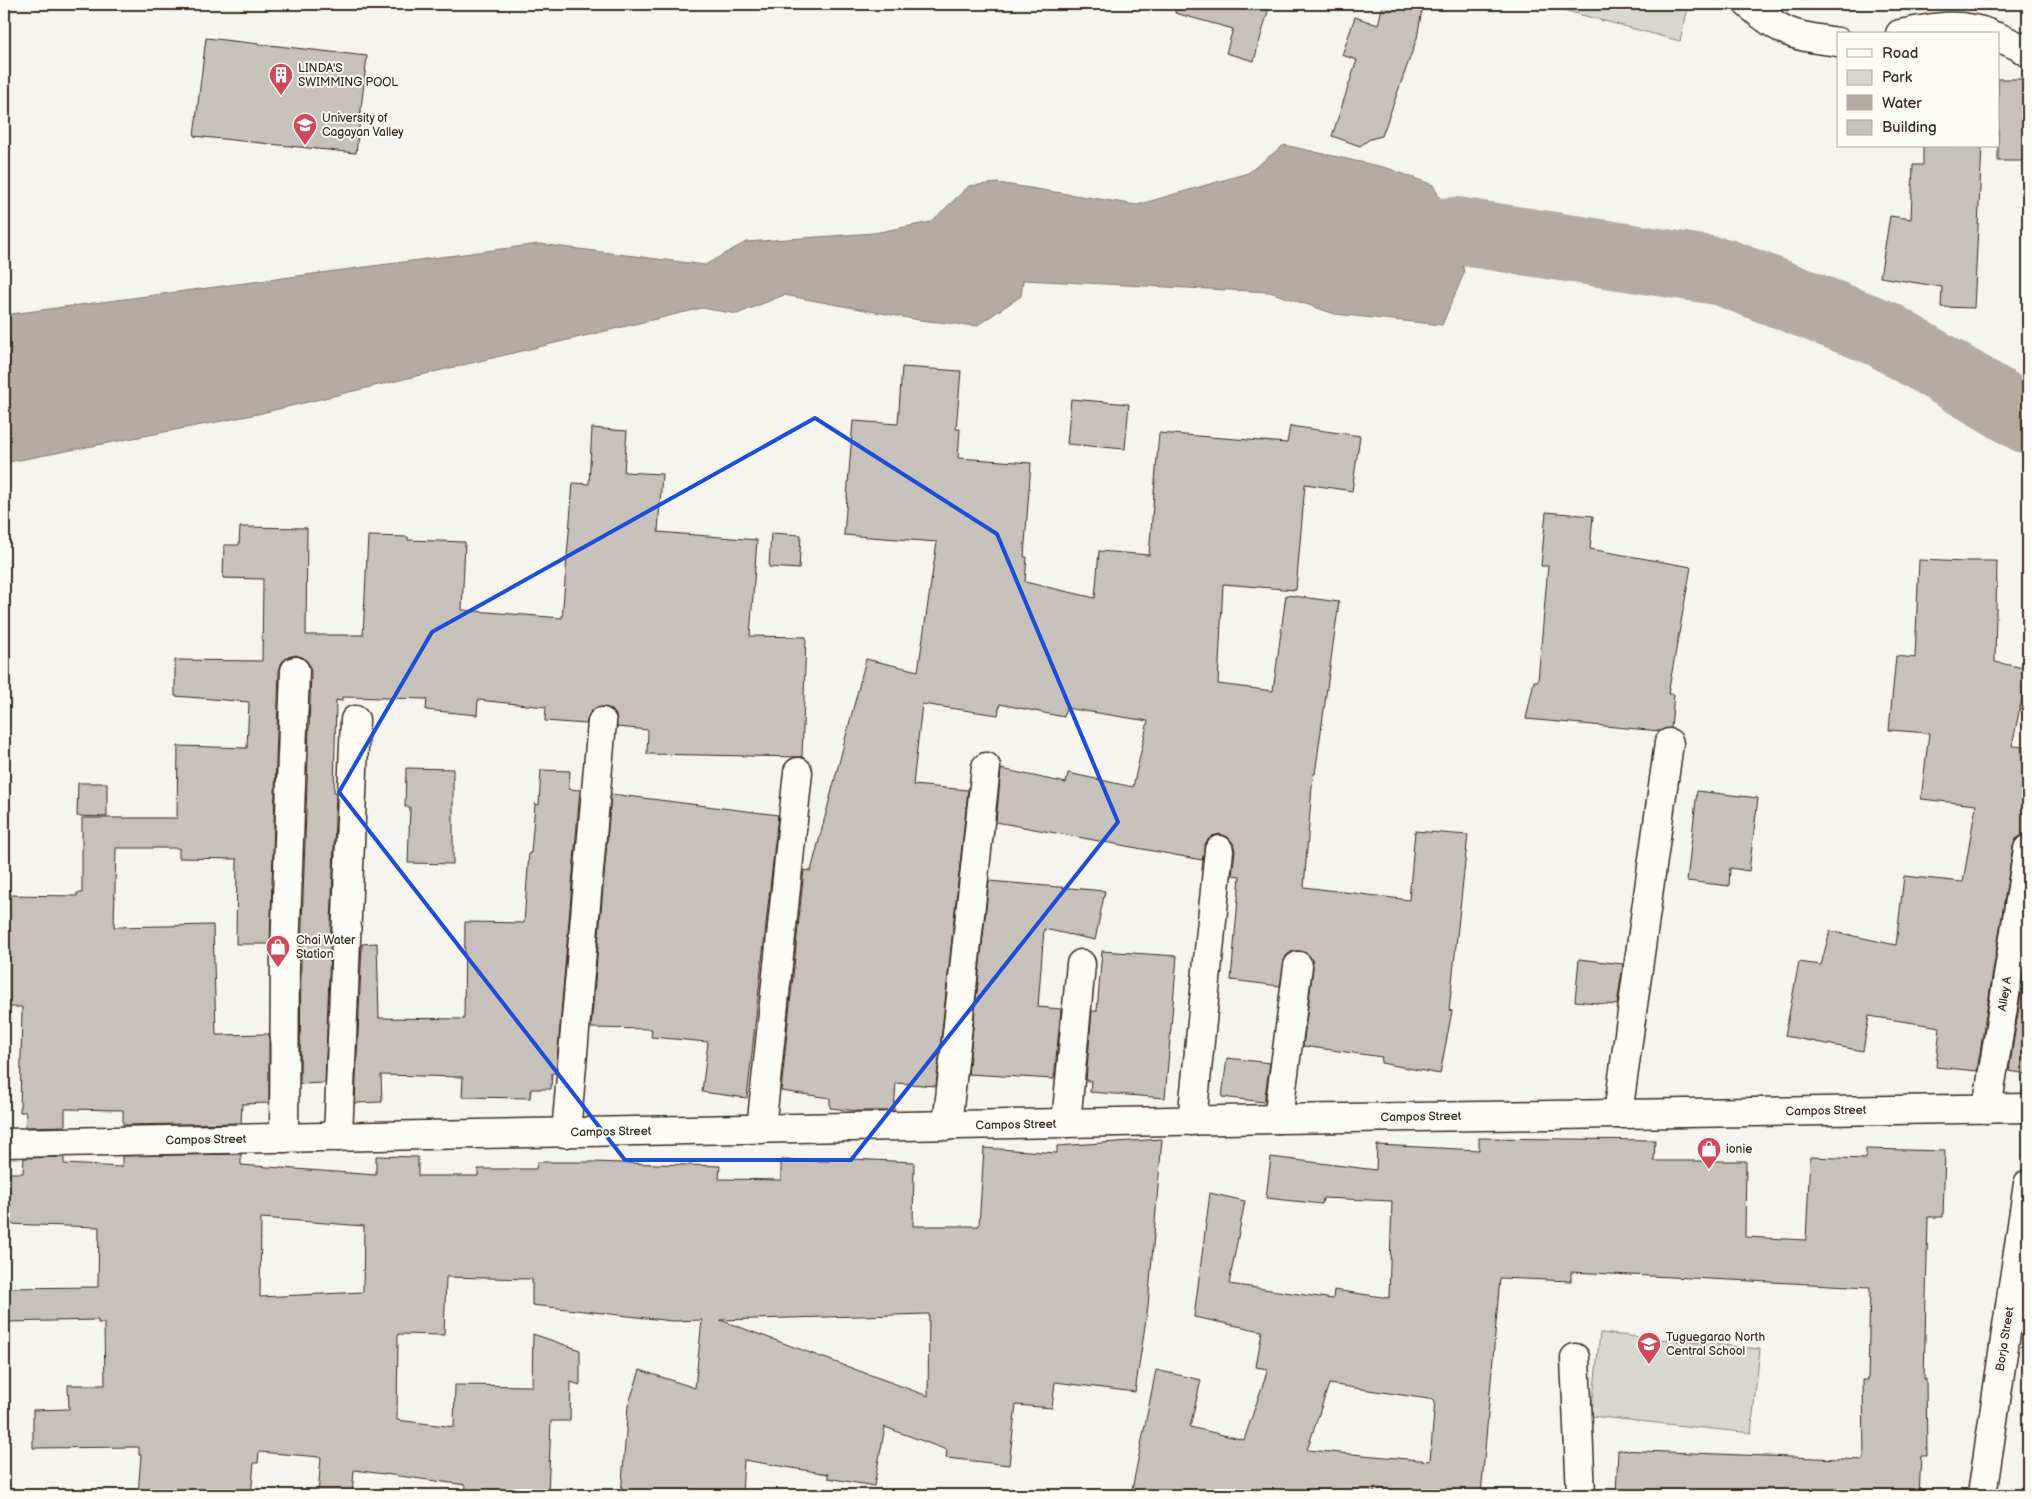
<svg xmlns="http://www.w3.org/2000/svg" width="2032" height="1499" font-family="'Balsamiq Sans',sans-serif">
	<rect width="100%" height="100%" fill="#f5f4ee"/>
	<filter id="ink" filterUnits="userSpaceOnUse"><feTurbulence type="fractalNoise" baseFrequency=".02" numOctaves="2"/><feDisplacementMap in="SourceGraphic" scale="10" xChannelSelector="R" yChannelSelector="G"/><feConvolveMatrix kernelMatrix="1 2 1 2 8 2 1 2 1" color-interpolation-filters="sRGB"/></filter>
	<g filter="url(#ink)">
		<!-- green -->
		<g fill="#dad6d0" stroke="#8a8077">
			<path d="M 1540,4 L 1689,4 L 1680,41 Z"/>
			<path d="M 1600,1333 L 1760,1349 L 1751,1433 L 1591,1416 Z"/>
		</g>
		<!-- water -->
		<path fill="#b4aca4" stroke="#84786e" d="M 1284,145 L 1387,168 L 1433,185 L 1457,231 L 1464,273 L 1442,325 L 1335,314 L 1270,292 L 1023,280 L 1021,296 L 976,326 L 919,320 L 784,295 L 737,314 L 702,308 L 253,415 L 4,463 L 4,315 L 539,244 L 705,265 L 746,242 L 874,233 L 931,222 L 969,186 L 998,183 L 1137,205 L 1248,173 Z"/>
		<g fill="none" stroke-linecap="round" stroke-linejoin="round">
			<!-- river -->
			<path stroke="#b4aca4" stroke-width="68" d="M 1365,236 L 1457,231 L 1723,272 L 1883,334 L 2028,420"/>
		</g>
		<!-- building -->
		<g fill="#c7c1bb" stroke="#3b2a1e" fill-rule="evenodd">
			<path d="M 1176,4 L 1270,4 L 1254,61 L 1226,53 L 1233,29 L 1175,13 Z"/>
			<path d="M 1383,4 L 1423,4 L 1417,38 L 1382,136 L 1370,139 L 1360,146 L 1332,136 L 1357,60 L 1342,55 L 1355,17 L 1378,25 Z"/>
			<path d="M 206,38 L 367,56 L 356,153 L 194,136 Z"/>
			<rect x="1998" y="79" width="29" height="82"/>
			<path d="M 1923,146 L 1982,146 L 1974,308 L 1941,307 L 1942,287 L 1880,277 L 1890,216 L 1911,219 L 1913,165 L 1923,165 Z"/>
			<path d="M 902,367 L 961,371 L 956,429 L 960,429 L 958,458 L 1031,463 L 1024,557 L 1027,557 L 1025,582 L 1095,598 L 1099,551 L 1149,555 L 1159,433 L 1287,443 L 1290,426 L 1360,436 L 1352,491 L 1305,484 L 1296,590 L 1223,584 L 1218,684 L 1273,691 L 1286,595 L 1339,602 L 1315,774 L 1313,774 L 1304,887 L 1409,900 L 1415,831 L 1468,835 L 1449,1010 L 1452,1011 L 1440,1074 L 1381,1063 L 1382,1057 L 1303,1046 L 1313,968 L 1312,960 L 1307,953 L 1300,951 L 1292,951 L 1286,956 L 1280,986 L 1231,980 L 1240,876 L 1232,875 L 1235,851 L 1233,843 L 1228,837 L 1220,834 L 1212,836 L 1207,841 L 1202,860 L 996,822 L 1001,769 L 1066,783 L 1068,773 L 1133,787 L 1148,721 L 1066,708 L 1064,717 L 1000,704 L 998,715 L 922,704 L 913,785 L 968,790 L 936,1086 L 896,1083 L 894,1111 L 857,1111 L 830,1108 L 830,1098 L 781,1091 L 804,870 L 811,871 L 866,659 L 918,671 L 937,542 L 844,535 L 853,421 L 898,424 Z"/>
			<path d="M 1071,399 L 1129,404 L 1125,449 L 1067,444 Z"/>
			<path d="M 592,428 L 627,431 L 624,472 L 662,474 L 658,532 L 757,540 L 750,636 L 806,637 L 802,757 L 647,754 L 648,730 L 617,727 L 616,715 L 611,709 L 604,707 L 596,708 L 590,713 L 586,724 L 545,721 L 546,707 L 478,700 L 477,715 L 426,710 L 427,699 L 342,697 L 342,701 L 336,700 L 334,792 L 336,792 L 325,1083 L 300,1084 L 301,953 L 311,672 L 309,664 L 304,658 L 296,655 L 288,657 L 282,662 L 279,670 L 270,944 L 236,944 L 237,859 L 179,858 L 179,848 L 116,848 L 114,927 L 213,925 L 216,1035 L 269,1034 L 269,1103 L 242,1104 L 241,1123 L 123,1125 L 123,1110 L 65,1109 L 65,1126 L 25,1127 L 26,1112 L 20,1112 L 22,1007 L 4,1007 L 4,895 L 77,896 L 77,893 L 82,893 L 82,818 L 177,818 L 178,746 L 247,748 L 249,702 L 175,696 L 175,660 L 262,661 L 263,579 L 223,578 L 224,545 L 239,545 L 240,527 L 307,528 L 306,635 L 363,635 L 368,536 L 408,537 L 408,540 L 465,542 L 462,610 L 562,618 L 573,483 L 589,484 Z"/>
			<path d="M 1546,512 L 1593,516 L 1590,549 L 1691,567 L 1668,694 L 1674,694 L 1671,728 L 1660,731 L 1526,719 L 1534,681 L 1538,681 L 1548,566 L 1541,566 Z"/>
			<path d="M 771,533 L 801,535 L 799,569 L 769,567 Z"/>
			<path d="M 1919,560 L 1965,562 L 1965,561 L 1997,561 L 1995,662 L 2028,669 L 2012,746 L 2028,747 L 2028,834 L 2016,839 L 2013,847 L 1977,1071 L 1936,1067 L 1940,1027 L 1869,1016 L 1863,1051 L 1785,1036 L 1799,962 L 1821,965 L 1830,931 L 1896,945 L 1904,876 L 1963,882 L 1976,805 L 1921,799 L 1929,733 L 1889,730 L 1896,656 L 1915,658 Z"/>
			<path d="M 406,768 L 453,769 L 453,864 L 408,863 L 410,807 L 405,807 Z"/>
			<path d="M 541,770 L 570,771 L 569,789 L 580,790 L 556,1073 L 552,1073 L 551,1089 L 531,1089 L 530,1098 L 462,1097 L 463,1077 L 381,1075 L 382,1102 L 355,1103 L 362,944 L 377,943 L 379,1018 L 464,1019 L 465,922 L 524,923 L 529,853 L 531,853 L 535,804 L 539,805 Z"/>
			<path d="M 78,783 L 107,783 L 107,817 L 77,816 Z"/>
			<path d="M 1697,791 L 1758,798 L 1749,871 L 1730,868 L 1729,886 L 1687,881 Z"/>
			<path d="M 611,794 L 778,815 L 747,1098 L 702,1092 L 708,1042 L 651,1037 L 652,1029 L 591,1028 Z"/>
			<path d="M 989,881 L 1105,891 L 1095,940 L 1044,929 L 1038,1007 L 1061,1009 L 1054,1079 L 968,1074 Z"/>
			<path d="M 2028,948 L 2028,1074 L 2009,1071 Z"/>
			<path d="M 1102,951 L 1177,956 L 1165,1098 L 1090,1092 L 1091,1081 L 1086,1081 L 1092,1011 L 1097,1011 Z"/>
			<path d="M 1579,959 L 1623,964 L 1617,1005 L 1575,1001 Z"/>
			<path d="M 1227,1058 L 1270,1063 L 1264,1102 L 1222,1097 Z"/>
			<path d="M 1479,1138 L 1655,1140 L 1654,1161 L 1746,1161 L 1745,1237 L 1806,1240 L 1810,1157 L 1866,1159 L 1866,1149 L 1945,1151 L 1943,1217 L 1928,1217 L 1924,1379 L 1926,1379 L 1927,1456 L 1921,1456 L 1919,1495 L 1616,1495 L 1618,1450 L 1864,1460 L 1863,1380 L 1868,1380 L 1870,1287 L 1571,1272 L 1571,1281 L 1500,1278 L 1481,1495 L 1375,1488 L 1374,1495 L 1131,1495 L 1156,1370 L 1201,1380 L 1190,1427 L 1244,1440 L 1268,1369 L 1256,1367 L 1262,1331 L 1194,1317 L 1210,1193 L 1245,1201 L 1229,1284 L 1333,1299 L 1334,1290 L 1389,1298 L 1392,1201 L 1323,1198 L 1322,1204 L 1266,1198 L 1271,1157 L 1376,1170 L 1377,1145 L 1479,1150 ZM 1329,1384 L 1435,1400 L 1430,1461 L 1307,1450 Z"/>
			<path d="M 1162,1139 L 1148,1306 L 1135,1392 L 1055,1382 L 1052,1408 L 1016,1405 L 1009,1465 L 946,1458 L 947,1450 L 885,1427 L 874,1486 L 828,1478 L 828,1474 L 744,1460 L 742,1495 L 621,1495 L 628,1406 L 640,1370 L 695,1388 L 702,1320 L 672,1321 L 532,1305 L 532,1279 L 446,1277 L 444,1335 L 398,1334 L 397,1420 L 454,1427 L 455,1385 L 532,1386 L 533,1334 L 580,1350 L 580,1385 L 571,1382 L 570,1421 L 551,1421 L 548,1495 L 465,1495 L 466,1485 L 354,1470 L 352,1495 L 318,1495 L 321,1457 L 259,1452 L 258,1463 L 254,1463 L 251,1495 L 138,1495 L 141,1455 L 139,1455 L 139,1447 L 33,1448 L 33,1410 L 69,1409 L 68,1385 L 105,1385 L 104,1323 L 98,1323 L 98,1320 L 4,1322 L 4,1288 L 98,1287 L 99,1227 L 4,1224 L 4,1173 L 23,1173 L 24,1158 L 64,1157 L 64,1164 L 122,1167 L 122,1156 L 241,1154 L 241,1165 L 376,1175 L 376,1156 L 418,1157 L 418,1176 L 478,1176 L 478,1169 L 536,1169 L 537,1162 L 593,1162 L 720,1166 L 719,1179 L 781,1180 L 781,1160 L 829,1161 L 829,1158 L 914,1162 L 913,1226 L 979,1226 L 984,1148 L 1057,1153 L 1057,1146 ZM 261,1218 L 364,1226 L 363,1292 L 260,1297 ZM 929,1314 L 928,1396 L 720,1320 Z"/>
		</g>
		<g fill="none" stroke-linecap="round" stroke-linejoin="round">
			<defs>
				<g id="minor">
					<path d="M 1748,4 C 1783,34 1793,36 1838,42"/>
					<path d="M 1900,34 C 1930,28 1960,21 1990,34"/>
					<path d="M 1998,37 L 2020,47 L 2028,53"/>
					<path d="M 1987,1109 L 2028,849"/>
					<path d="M 1618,1114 L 1669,743"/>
					<path d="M 1278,1119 L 1298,966"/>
					<path d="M 1192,1121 L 1219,850"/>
					<path d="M 1066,1123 L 1081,964"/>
					<path d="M 947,1126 L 986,767"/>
					<path d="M 761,1129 L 798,772"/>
					<path d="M 566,1133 L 602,722"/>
					<path d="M 338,1137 L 355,720"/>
					<path d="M 284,1138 L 285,953 L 295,671"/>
					<path d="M 4,1143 L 1278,1119 L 2028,1108"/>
					<path d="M 1575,1358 L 1581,1495"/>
					<path d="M 1982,1495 L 2028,1184"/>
				</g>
			</defs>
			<!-- minor casing -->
			<use href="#minor" stroke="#3b2a1e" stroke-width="31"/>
			<!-- minor -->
			<use href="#minor" stroke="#fdfcf7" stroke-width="28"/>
		</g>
	</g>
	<!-- marked area -->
	<path fill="none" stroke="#1d4ed8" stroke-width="4" stroke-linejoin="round" d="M 815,418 L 997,534 L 1118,822 L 851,1160 L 625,1160 L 339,792 L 432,632 Z"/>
	<!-- icons -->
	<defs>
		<symbol id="building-pin" viewBox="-11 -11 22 30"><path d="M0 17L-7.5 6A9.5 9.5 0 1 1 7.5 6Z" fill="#d1495b" stroke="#fdfcf7"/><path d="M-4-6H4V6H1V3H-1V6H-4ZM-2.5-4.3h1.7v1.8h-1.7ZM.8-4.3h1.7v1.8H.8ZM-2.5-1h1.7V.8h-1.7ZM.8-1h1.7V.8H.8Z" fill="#fff"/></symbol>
		<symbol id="university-pin" viewBox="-11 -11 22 30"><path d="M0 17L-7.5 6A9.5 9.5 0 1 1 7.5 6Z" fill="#d1495b" stroke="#fdfcf7"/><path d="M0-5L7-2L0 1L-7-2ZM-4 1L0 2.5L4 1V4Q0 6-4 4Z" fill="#fff"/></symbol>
		<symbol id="shop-pin" viewBox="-11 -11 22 30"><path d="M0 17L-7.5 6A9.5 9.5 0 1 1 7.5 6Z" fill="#d1495b" stroke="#fdfcf7"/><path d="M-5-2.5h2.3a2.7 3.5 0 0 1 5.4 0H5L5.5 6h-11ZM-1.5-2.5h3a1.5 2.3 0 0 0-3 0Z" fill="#fff"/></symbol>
		<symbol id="school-pin" viewBox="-11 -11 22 30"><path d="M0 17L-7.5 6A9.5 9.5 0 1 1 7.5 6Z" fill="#d1495b" stroke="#fdfcf7"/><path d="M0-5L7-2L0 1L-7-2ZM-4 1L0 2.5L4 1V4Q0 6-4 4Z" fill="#fff"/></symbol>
	</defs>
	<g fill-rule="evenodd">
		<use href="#building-pin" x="267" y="61" width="28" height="38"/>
		<use href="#university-pin" x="291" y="111" width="28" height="38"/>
		<use href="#shop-pin" x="264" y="933" width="28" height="38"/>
		<use href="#shop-pin" x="1695" y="1135" width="28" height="38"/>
		<use href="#school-pin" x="1635" y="1330" width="28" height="38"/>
	</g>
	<g text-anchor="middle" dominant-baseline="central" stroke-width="4" stroke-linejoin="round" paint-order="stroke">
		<!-- poi labels -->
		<g font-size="12" fill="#3b2a1e" stroke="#fdfcf7" text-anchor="start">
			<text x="298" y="68">LINDA'S<tspan x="298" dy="14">SWIMMING POOL</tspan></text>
			<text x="322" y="118">University of<tspan x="322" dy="14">Cagayan Valley</tspan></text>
			<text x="296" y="940">Chai Water<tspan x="296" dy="14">Station</tspan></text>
			<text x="1726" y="1149">ionie</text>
			<text x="1666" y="1337">Tuguegarao North<tspan x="1666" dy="14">Central School</tspan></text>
		</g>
		<!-- street labels -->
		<g font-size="12" fill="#3b2a1e" stroke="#fdfcf7">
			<text transform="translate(2005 994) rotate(-81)">Alley A</text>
			<text transform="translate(1826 1111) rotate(-1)">Campos Street</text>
			<text transform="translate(1421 1117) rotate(-1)">Campos Street</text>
			<text transform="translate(1016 1125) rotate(-1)">Campos Street</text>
			<text transform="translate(611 1132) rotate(-1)">Campos Street</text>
			<text transform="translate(206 1140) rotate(-1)">Campos Street</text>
			<text transform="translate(2005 1339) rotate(-81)">Borja Street</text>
		</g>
	</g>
	<!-- margin -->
	<rect width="2032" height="1499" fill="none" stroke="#fdfcf7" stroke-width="20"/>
	<rect x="10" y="10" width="2012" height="1479" fill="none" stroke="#3b2a1e" stroke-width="2" filter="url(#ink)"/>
	<!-- legend -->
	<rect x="1837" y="32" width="162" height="115" fill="#fdfcf7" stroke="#afa8a0"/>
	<rect x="1847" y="49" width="25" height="8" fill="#fdfcf7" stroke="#afa8a0"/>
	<text x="1882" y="58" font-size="15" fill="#3b2a1e">Road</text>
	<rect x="1847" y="70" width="25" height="15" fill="#dad6d0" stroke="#afa8a0"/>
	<text x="1882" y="82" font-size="15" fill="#3b2a1e">Park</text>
	<rect x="1847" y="95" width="25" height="15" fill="#b4aca4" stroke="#afa8a0"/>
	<text x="1882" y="108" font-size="15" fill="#3b2a1e">Water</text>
	<rect x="1847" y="120" width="25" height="15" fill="#c7c1bb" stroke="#afa8a0"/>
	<text x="1882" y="132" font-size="15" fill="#3b2a1e">Building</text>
</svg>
